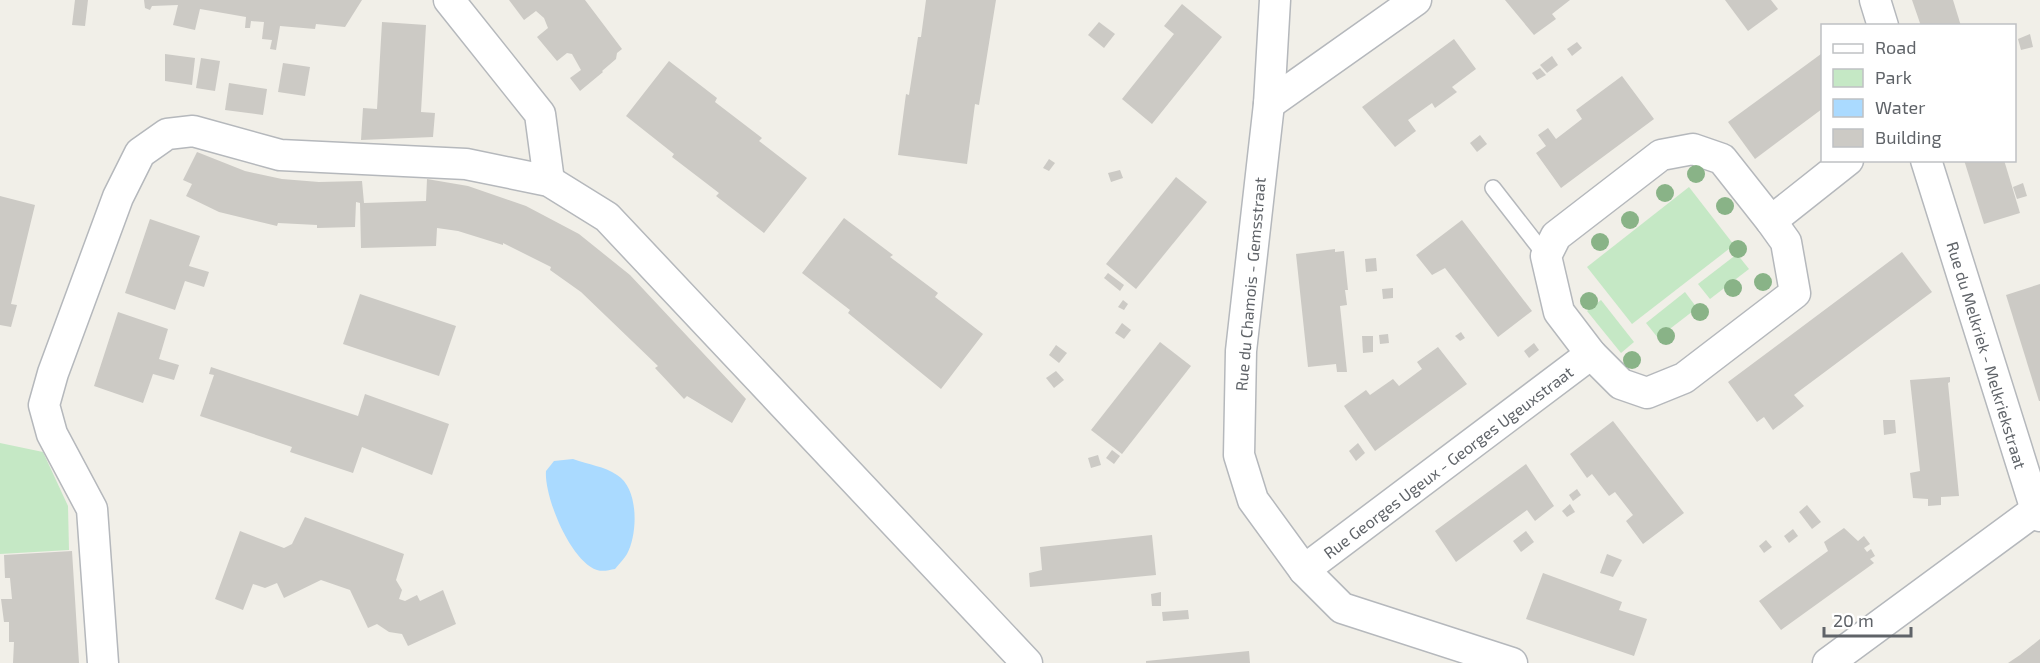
<svg xmlns="http://www.w3.org/2000/svg" width="2040" height="663" font-family="'Exo 2',sans-serif">
	<rect width="100%" height="100%" fill="#f1efe8"/>
	<!-- green -->
	<g fill="#c5e8c5">
		<path d="M 1689,187 L 1734,245 L 1632,324 L 1587,267 Z"/>
		<path d="M 1737,254 L 1749,269 L 1710,299 L 1698,284 Z"/>
		<path d="M 1685,292 L 1697,308 L 1658,338 L 1646,323 Z"/>
		<path d="M 1601,300 L 1634,342 L 1621,353 L 1587,311 Z"/>
		<path d="M 0,443 L 43,452 L 68,506 L 69,550 L 0,554 Z"/>
	</g>
	<!-- water -->
	<path fill="#aadaff" d="M 573,459 C 589,465 604,466 617,475 C 639,488 638,534 627,554 C 624,559 619,564 615,569 C 609,570 603,572 597,570 C 570,561 544,496 546,471 L 554,461 Z"/>
	<!-- building -->
	<g fill="#cccac5">
		<path d="M 75,0 L 88,0 L 85,26 L 72,25 Z"/>
		<path d="M 144,0 L 362,0 L 345,27 L 316,24 L 315,29 L 280,26 L 276,50 L 270,49 L 272,40 L 262,39 L 264,22 L 251,21 L 250,28 L 245,28 L 246,17 L 200,9 L 195,30 L 173,25 L 178,5 L 152,6 L 150,10 L 145,8 Z"/>
		<path d="M 509,0 L 585,0 L 622,49 L 617,53 L 616,59 L 602,71 L 603,72 L 580,91 L 570,78 L 581,70 L 572,54 L 567,53 L 557,61 L 537,37 L 548,28 L 544,18 L 536,11 L 524,20 Z"/>
		<path d="M 926,0 L 996,0 L 979,105 L 975,104 L 967,164 L 898,155 L 906,94 L 909,95 L 918,37 L 921,37 Z"/>
		<path d="M 1505,0 L 1570,0 L 1552,14 L 1556,19 L 1534,35 Z"/>
		<path d="M 1725,0 L 1771,0 L 1778,9 L 1748,31 Z"/>
		<path d="M 1912,0 L 1953,0 L 1961,26 L 1921,26 Z"/>
		<path d="M 1182,4 L 1222,37 L 1152,124 L 1122,99 L 1174,34 L 1164,26 Z"/>
		<path d="M 382,22 L 426,25 L 421,112 L 435,113 L 433,137 L 361,140 L 363,108 L 377,109 Z"/>
		<path d="M 1099,22 L 1115,34 L 1104,48 L 1088,35 Z"/>
		<path d="M 2030,34 L 2033,47 L 2021,50 L 2018,39 Z"/>
		<path d="M 1454,39 L 1476,69 L 1452,87 L 1457,92 L 1435,108 L 1432,103 L 1408,120 L 1416,131 L 1395,147 L 1362,107 Z"/>
		<path d="M 1577,42 L 1582,48 L 1572,56 L 1567,49 Z"/>
		<path d="M 165,54 L 195,58 L 192,85 L 165,81 Z"/>
		<path d="M 1821,54 L 1822,109 L 1755,159 L 1728,122 Z"/>
		<path d="M 1552,56 L 1558,65 L 1547,73 L 1540,65 Z"/>
		<path d="M 201,58 L 220,61 L 215,91 L 196,88 Z"/>
		<path d="M 669,61 L 717,98 L 715,102 L 762,138 L 759,141 L 807,178 L 764,233 L 716,196 L 719,193 L 672,157 L 674,154 L 626,116 Z"/>
		<path d="M 283,63 L 310,67 L 305,96 L 278,92 Z"/>
		<path d="M 1540,68 L 1546,75 L 1537,80 L 1532,73 Z"/>
		<path d="M 1622,76 L 1654,119 L 1561,188 L 1536,153 L 1546,146 L 1538,135 L 1548,128 L 1556,139 L 1582,119 L 1576,110 Z"/>
		<path d="M 229,83 L 267,89 L 263,115 L 225,110 Z"/>
		<path d="M 1480,135 L 1487,144 L 1477,152 L 1470,143 Z"/>
		<path d="M 197,152 L 245,171 L 282,179 L 319,182 L 362,181 L 364,203 L 426,201 L 427,179 L 468,186 L 526,206 L 579,234 L 630,275 L 746,399 L 732,423 L 687,396 L 684,399 L 655,368 L 658,366 L 581,292 L 550,270 L 551,267 L 503,243 L 503,245 L 458,231 L 437,228 L 436,246 L 361,248 L 360,203 L 356,202 L 355,227 L 317,228 L 317,225 L 278,223 L 277,226 L 219,212 L 186,196 L 192,184 L 183,180 Z"/>
		<path d="M 1049,159 L 1055,163 L 1049,171 L 1043,168 Z"/>
		<path d="M 1964,160 L 2004,160 L 2020,213 L 1984,224 Z"/>
		<path d="M 1120,170 L 1123,178 L 1111,182 L 1108,173 Z"/>
		<path d="M 1176,177 L 1207,202 L 1136,289 L 1106,264 Z"/>
		<path d="M 2023,183 L 2027,196 L 2017,199 L 2013,187 Z"/>
		<path d="M 0,196 L 35,205 L 11,304 L 17,305 L 11,327 L 0,325 Z"/>
		<path d="M 844,218 L 893,255 L 890,257 L 938,293 L 935,297 L 983,334 L 941,389 L 848,313 L 850,310 L 802,273 Z"/>
		<path d="M 150,219 L 200,236 L 189,266 L 209,272 L 204,287 L 185,281 L 175,310 L 125,293 Z"/>
		<path d="M 1462,220 L 1532,311 L 1498,337 L 1445,268 L 1432,275 L 1416,255 Z"/>
		<path d="M 1335,249 L 1335,252 L 1344,251 L 1348,290 L 1345,290 L 1347,305 L 1340,306 L 1347,372 L 1337,372 L 1336,364 L 1308,367 L 1296,254 Z"/>
		<path d="M 1902,252 L 1932,292 L 1794,395 L 1804,406 L 1773,430 L 1764,417 L 1757,422 L 1728,382 Z"/>
		<path d="M 1376,258 L 1377,271 L 1366,272 L 1365,259 Z"/>
		<path d="M 1108,273 L 1124,285 L 1120,291 L 1104,278 Z"/>
		<path d="M 2040,284 L 2040,401 L 2039,401 L 2006,295 Z"/>
		<path d="M 1393,288 L 1393,298 L 1383,299 L 1382,289 Z"/>
		<path d="M 360,294 L 456,326 L 439,376 L 343,344 Z"/>
		<path d="M 1123,300 L 1128,304 L 1124,310 L 1118,307 Z"/>
		<path d="M 118,312 L 168,329 L 159,359 L 179,365 L 174,380 L 153,374 L 143,403 L 94,386 Z"/>
		<path d="M 1122,323 L 1131,330 L 1124,339 L 1115,333 Z"/>
		<path d="M 1461,332 L 1465,338 L 1460,341 L 1455,336 Z"/>
		<path d="M 1388,334 L 1389,343 L 1380,344 L 1379,335 Z"/>
		<path d="M 1362,336 L 1373,336 L 1373,352 L 1363,353 Z"/>
		<path d="M 1160,342 L 1191,366 L 1122,454 L 1091,430 Z"/>
		<path d="M 1534,343 L 1539,350 L 1529,358 L 1524,351 Z"/>
		<path d="M 1056,345 L 1067,353 L 1059,363 L 1049,355 Z"/>
		<path d="M 1438,347 L 1467,384 L 1375,451 L 1344,406 L 1366,390 L 1370,395 L 1393,379 L 1399,386 L 1422,369 L 1417,362 Z"/>
		<path d="M 211,367 L 358,416 L 365,394 L 449,424 L 432,475 L 362,447 L 353,473 L 290,452 L 292,447 L 200,416 L 214,375 L 209,374 Z"/>
		<path d="M 1056,371 L 1064,380 L 1054,388 L 1046,378 Z"/>
		<path d="M 1950,377 L 1950,382 L 1948,383 L 1959,496 L 1941,497 L 1941,505 L 1928,506 L 1928,499 L 1913,498 L 1910,473 L 1920,471 L 1910,380 Z"/>
		<path d="M 1883,420 L 1895,420 L 1896,433 L 1884,435 Z"/>
		<path d="M 1613,421 L 1684,513 L 1643,544 L 1626,521 L 1633,515 L 1615,492 L 1609,496 L 1592,474 L 1587,478 L 1570,454 Z"/>
		<path d="M 1358,443 L 1365,453 L 1356,461 L 1349,451 Z"/>
		<path d="M 1112,450 L 1120,456 L 1114,464 L 1106,458 Z"/>
		<path d="M 1098,455 L 1101,465 L 1091,468 L 1088,458 Z"/>
		<path d="M 1526,464 L 1554,506 L 1535,521 L 1527,510 L 1456,562 L 1435,531 Z"/>
		<path d="M 1577,489 L 1581,495 L 1573,501 L 1569,495 Z"/>
		<path d="M 1570,504 L 1575,512 L 1567,517 L 1562,511 Z"/>
		<path d="M 1807,505 L 1821,522 L 1812,529 L 1799,512 Z"/>
		<path d="M 305,517 L 404,554 L 396,580 L 402,590 L 399,599 L 405,601 L 417,595 L 420,601 L 443,590 L 456,624 L 408,646 L 402,634 L 389,632 L 377,624 L 368,628 L 350,590 L 321,580 L 284,598 L 277,583 L 265,588 L 253,584 L 243,610 L 215,599 L 240,531 L 284,548 L 292,544 Z"/>
		<path d="M 1844,528 L 1858,541 L 1864,536 L 1870,544 L 1864,548 L 1867,552 L 1871,549 L 1875,556 L 1870,559 L 1874,563 L 1781,630 L 1759,601 L 1828,551 L 1824,542 Z"/>
		<path d="M 1793,529 L 1798,536 L 1789,543 L 1784,536 Z"/>
		<path d="M 1526,531 L 1534,542 L 1521,552 L 1513,541 Z"/>
		<path d="M 1152,535 L 1156,575 L 1030,587 L 1029,573 L 1042,570 L 1040,547 Z"/>
		<path d="M 1766,540 L 1772,547 L 1764,553 L 1759,546 Z"/>
		<path d="M 72,551 L 79,663 L 13,663 L 14,642 L 9,642 L 9,622 L 4,622 L 1,599 L 12,599 L 10,578 L 5,578 L 4,555 Z"/>
		<path d="M 1607,554 L 1622,560 L 1613,577 L 1600,573 Z"/>
		<path d="M 1543,573 L 1622,602 L 1619,610 L 1647,619 L 1634,656 L 1526,619 Z"/>
		<path d="M 1161,592 L 1161,606 L 1152,606 L 1151,594 Z"/>
		<path d="M 1188,610 L 1189,619 L 1163,621 L 1162,612 Z"/>
		<path d="M 2040,639 L 2040,663 L 2008,663 L 2020,655 Z"/>
		<path d="M 1249,651 L 1250,663 L 1146,663 L 1146,661 Z"/>
	</g>
	<g fill="none" stroke-linecap="round" stroke-linejoin="round">
		<defs>
			<path id="service" d="M 1493,188 L 1546,256"/>
			<g id="minor">
				<path d="M 449,0 L 540,114 L 549,181"/>
				<path d="M 1275,0 L 1269,104 L 1241,351 L 1239,455 L 1253,500 L 1304,570 L 1342,608 L 1512,663"/>
				<path d="M 1875,0 L 1883,26"/>
				<path d="M 1269,104 L 1416,0"/>
				<path d="M 1693,149 L 1722,159 L 1771,221 L 1786,242 L 1795,293 L 1684,378 L 1647,393 L 1621,384 L 1591,354 L 1559,312 L 1546,256 L 1556,236 L 1661,155 Z"/>
				<path d="M 1926,160 L 2036,510 L 2040,516"/>
				<path d="M 1771,221 L 1848,160"/>
				<path d="M 1304,570 L 1591,354"/>
				<path d="M 103,663 L 92,509 L 52,434 L 44,405 L 53,373 L 118,197 L 140,153 L 167,134 L 193,131 L 280,155 L 466,164 L 549,181 L 607,217 L 1027,663"/>
				<path d="M 1828,663 L 2036,510"/>
			</g>
		</defs>
		<!-- service casing -->
		<use href="#service" stroke="#b5b8bc" stroke-width="18"/>
		<!-- minor casing -->
		<use href="#minor" stroke="#b5b8bc" stroke-width="33"/>
		<!-- service -->
		<use href="#service" stroke="#fff" stroke-width="15"/>
		<!-- minor -->
		<use href="#minor" stroke="#fff" stroke-width="30"/>
	</g>
	<!-- trees -->
	<g fill="#89b387">
		<circle cx="1696" cy="174" r="9"/>
		<circle cx="1665" cy="193" r="9"/>
		<circle cx="1725" cy="206" r="9"/>
		<circle cx="1630" cy="220" r="9"/>
		<circle cx="1600" cy="242" r="9"/>
		<circle cx="1738" cy="249" r="9"/>
		<circle cx="1763" cy="282" r="9"/>
		<circle cx="1733" cy="288" r="9"/>
		<circle cx="1589" cy="301" r="9"/>
		<circle cx="1700" cy="312" r="9"/>
		<circle cx="1666" cy="336" r="9"/>
		<circle cx="1632" cy="360" r="9"/>
	</g>
	<g text-anchor="middle" dominant-baseline="central" stroke-width="4.5" stroke-linejoin="round" paint-order="stroke">
		<!-- street labels -->
		<g font-size="16" fill="#5f6368" stroke="#fff">
			<text transform="translate(1250 284) rotate(-85)">Rue du Chamois - Gemsstraat</text>
			<text transform="translate(1987 355) rotate(73)">Rue du Melkriek - Melkriekstraat</text>
			<text transform="translate(1448 462) rotate(-37)">Rue Georges Ugeux - Georges Ugeuxstraat</text>
		</g>
	</g>
	<!-- legend -->
	<rect x="1821" y="24" width="195" height="138" fill="#ffffff" stroke="#bfc1c3" stroke-width="1.5"/>
	<rect x="1833" y="44" width="30" height="9" fill="#ffffff" stroke="#bfc1c3" stroke-width="1.5"/>
	<text x="1875" y="54" font-size="18" fill="#5f6368">Road</text>
	<rect x="1833" y="69" width="30" height="18" fill="#c5e8c5" stroke="#bfc1c3" stroke-width="1.5"/>
	<text x="1875" y="84" font-size="18" fill="#5f6368">Park</text>
	<rect x="1833" y="99" width="30" height="18" fill="#aadaff" stroke="#bfc1c3" stroke-width="1.5"/>
	<text x="1875" y="114" font-size="18" fill="#5f6368">Water</text>
	<rect x="1833" y="129" width="30" height="18" fill="#cccac5" stroke="#bfc1c3" stroke-width="1.5"/>
	<text x="1875" y="144" font-size="18" fill="#5f6368">Building</text>
	<!-- scale -->
	<path d="M1824 627v9h87v-9" fill="none" stroke="#5f6368" stroke-width="3"/>
	<text x="1833" y="627" font-size="18" fill="#5f6368" stroke="#ffffff" stroke-width="4.5" paint-order="stroke">20 m</text>
</svg>
